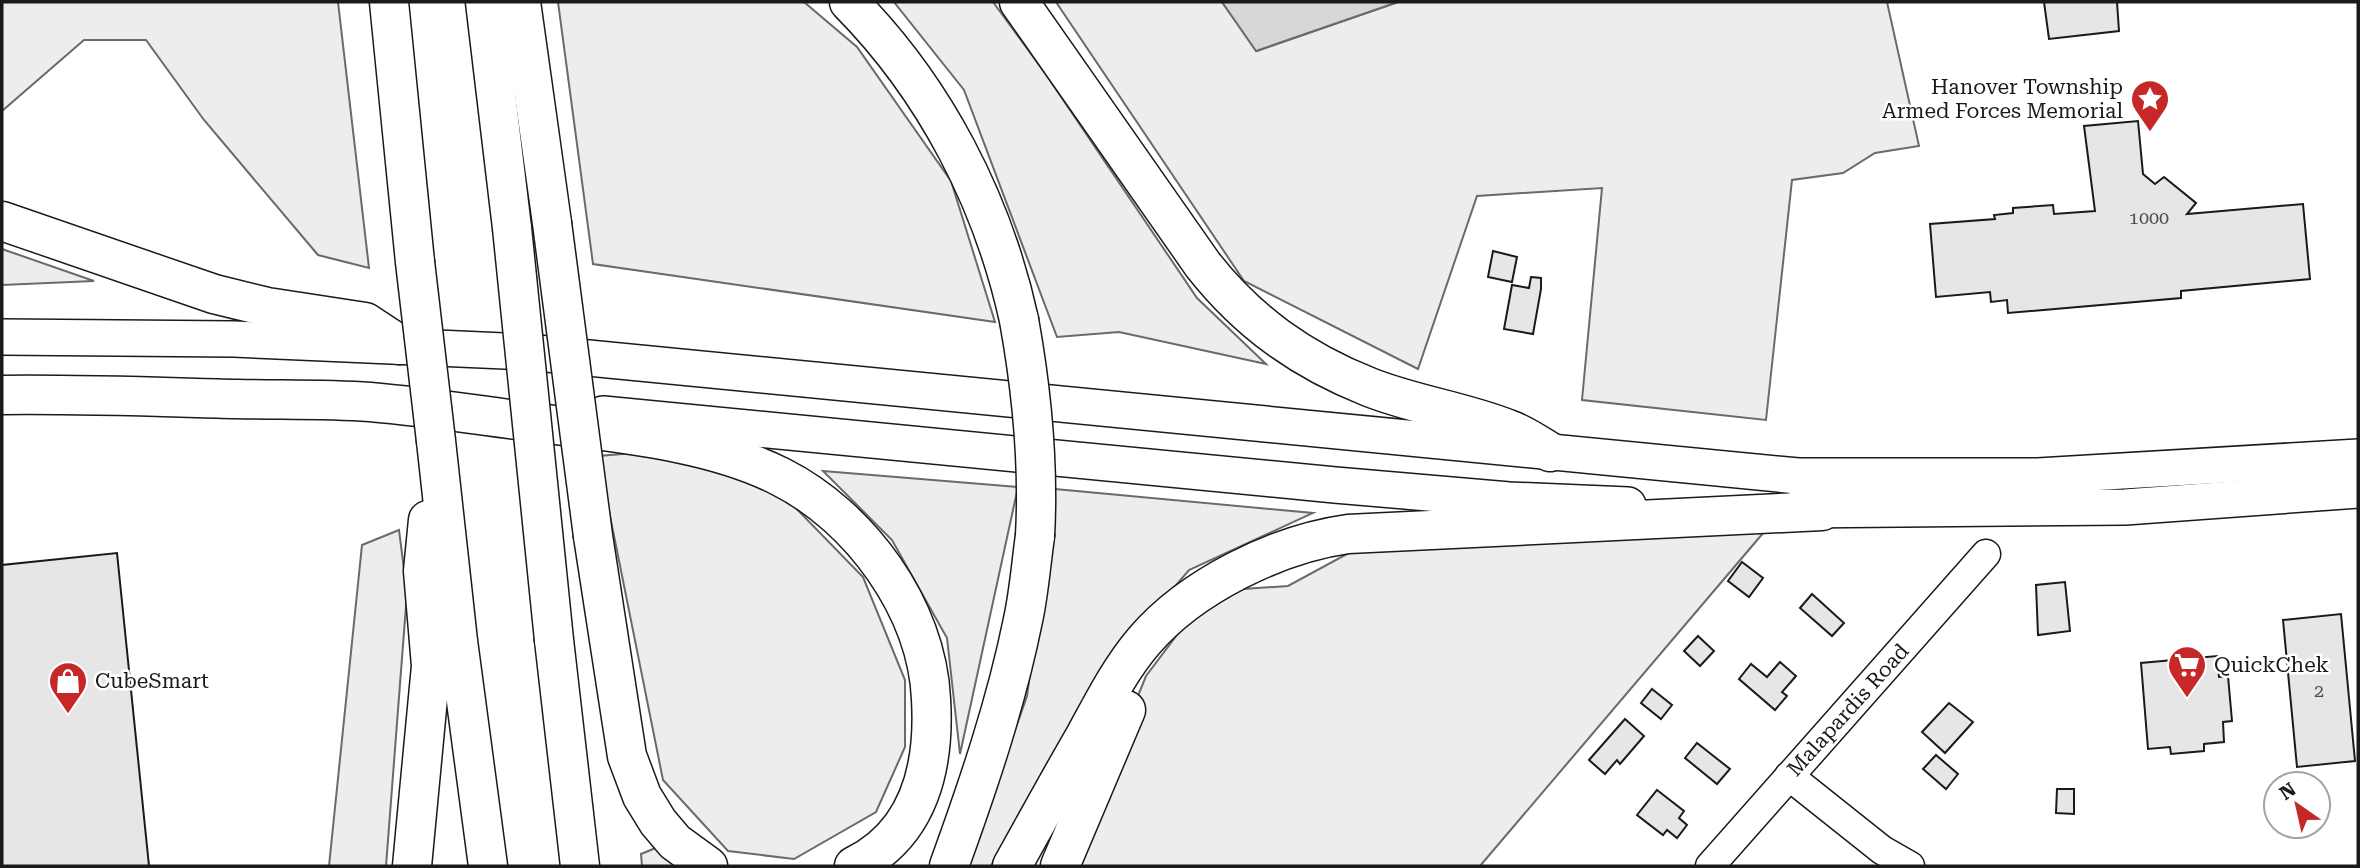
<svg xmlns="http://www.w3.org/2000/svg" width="2360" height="868" font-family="'Roboto Serif',serif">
	<rect width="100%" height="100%" fill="#fff"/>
	<!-- green -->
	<g fill="#ededed" stroke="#6a6a6a" stroke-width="2">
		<path d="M 2,2 L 338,2 L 369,268 L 318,255 L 204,120 L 146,40 L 84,40 L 2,111 Z"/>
		<path d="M 558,2 L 804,2 L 857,47 L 951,181 L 995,322 L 593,264 Z"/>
		<path d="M 894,2 L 993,2 L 1045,73 L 1197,298 L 1266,364 L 1119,332 L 1057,337 L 964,90 Z"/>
		<path d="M 1056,2 L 1222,2 L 1257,51 L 1398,2 L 1887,2 L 1919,146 L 1875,153 L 1843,173 L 1792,180 L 1766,420 L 1582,400 L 1602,188 L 1477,196 L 1418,369 L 1244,281 Z"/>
		<path d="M 2,249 L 94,281 L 2,285 Z"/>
		<path d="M 635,453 L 702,462 L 786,498 L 863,577 L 905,680 L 905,747 L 876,812 L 794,859 L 728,851 L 663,780 L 598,456 Z"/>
		<path d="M 823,471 L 1018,487 L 960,754 L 947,638 L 892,540 Z"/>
		<path d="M 1055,489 L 1313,513 L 1189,570 L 1104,669 L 991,866 L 967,866 L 1027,696 Z"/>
		<path d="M 399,530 L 407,593 L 386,866 L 329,866 L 362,545 Z"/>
		<path d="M 1764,532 L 1480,866 L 1069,866 L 1146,676 L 1183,627 L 1229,590 L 1288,586 L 1369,542 Z"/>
		<path d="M 658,847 L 685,866 L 642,866 L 641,854 Z"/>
	</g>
	<!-- water -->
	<path fill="#d7d7d7" stroke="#6a6a6a" stroke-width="2" d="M 1222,2 L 1398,2 L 1256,51 Z"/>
	<!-- building -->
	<g fill="#e6e6e6" stroke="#1a1a1a" stroke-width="2">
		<path d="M 2044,2 L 2117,2 L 2119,31 L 2049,39 Z"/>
		<path d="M 2138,121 L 2143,174 L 2155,184 L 2164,177 L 2196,203 L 2187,214 L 2303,204 L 2310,279 L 2181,291 L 2181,298 L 2008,313 L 2007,300 L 1991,302 L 1990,292 L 1936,297 L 1930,224 L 1995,219 L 1994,215 L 2013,213 L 2013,208 L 2053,205 L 2054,214 L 2095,211 L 2084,126 Z"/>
		<path d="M 1493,251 L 1517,257 L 1512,282 L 1488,277 Z"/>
		<path d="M 1531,277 L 1541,278 L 1541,289 L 1533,334 L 1504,329 L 1512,285 L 1529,288 Z"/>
		<path d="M 117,553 L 149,866 L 2,866 L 2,565 Z"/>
		<path d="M 1742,562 L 1763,578 L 1749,597 L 1728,581 Z"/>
		<path d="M 2065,582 L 2070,631 L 2038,635 L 2036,585 Z"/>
		<path d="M 1812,594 L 1844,623 L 1832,636 L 1800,608 Z"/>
		<path d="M 2341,614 L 2355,761 L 2297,767 L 2283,620 Z"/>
		<path d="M 1698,636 L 1714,651 L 1700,666 L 1684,651 Z"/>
		<path d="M 2217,656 L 2219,677 L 2228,676 L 2232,721 L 2223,722 L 2224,742 L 2204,744 L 2204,751 L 2171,754 L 2170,747 L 2148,749 L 2141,663 Z"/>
		<path d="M 1780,662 L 1796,676 L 1782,692 L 1787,696 L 1775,710 L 1739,679 L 1751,664 L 1767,677 Z"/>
		<path d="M 1652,689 L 1672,705 L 1661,719 L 1641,703 Z"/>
		<path d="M 1949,703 L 1973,722 L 1945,753 L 1922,732 Z"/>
		<path d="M 1625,719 L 1644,736 L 1620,764 L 1617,760 L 1605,774 L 1589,760 Z"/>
		<path d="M 1697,743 L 1730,769 L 1717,784 L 1685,758 Z"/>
		<path d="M 1936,755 L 1958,774 L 1946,789 L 1923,769 Z"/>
		<path d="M 2057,789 L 2074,789 L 2074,814 L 2056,813 Z"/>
		<path d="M 1657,790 L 1684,811 L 1679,818 L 1687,825 L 1677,838 L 1667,830 L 1663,835 L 1637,815 Z"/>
	</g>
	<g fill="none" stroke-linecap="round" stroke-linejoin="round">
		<defs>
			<g id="minor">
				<path d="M 1789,776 L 1882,850 L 1910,866"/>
				<path d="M 1710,866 L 1986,554"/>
			</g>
			<g id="major">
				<path d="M 2,337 L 234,339 L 527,352 L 1798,476 L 2038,476 L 2358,457"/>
				<path d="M 603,414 L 1335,485 L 1509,500 L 1628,505"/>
				<path d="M 1795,510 L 2125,507 L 2358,490"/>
			</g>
			<g id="highway">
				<path d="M 389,2 L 415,262"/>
				<path d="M 485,2 L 512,228"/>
				<path d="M 521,2 L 552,223"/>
				<path d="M 849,2 C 935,89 993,201 1019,320"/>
				<path d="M 1019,2 L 1203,265 C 1248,322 1301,360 1369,387 C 1414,405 1463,411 1508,429 C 1523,434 1537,444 1550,452"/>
				<path d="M 2,221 L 214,294 L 267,307 L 365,322 L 400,345"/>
				<path d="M 2,395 C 80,394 158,397 237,399 C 281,400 326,399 370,402 C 427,407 484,416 540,423 C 617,433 711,441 781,477 C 860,517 927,608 931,699 C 935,766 920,834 854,866"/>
				<path d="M 436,441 L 458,641 L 488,866"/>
				<path d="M 593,536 L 627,756 L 642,796 L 658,822 L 675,842 L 708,866"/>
				<path d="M 554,640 L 580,866"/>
				<path d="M 412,866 L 431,666 L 423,571 L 428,520"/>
				<path d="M 949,866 C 978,786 1006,704 1023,620 C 1029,593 1031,564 1035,536"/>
				<path d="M 1012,866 C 1036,823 1060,779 1085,736 C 1103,703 1120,669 1144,641 C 1191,586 1277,544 1348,534 L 1822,511"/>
				<path d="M 1060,866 L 1126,710"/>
			</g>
		</defs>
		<!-- minor casing -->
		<use href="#minor" stroke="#1a1a1a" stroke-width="31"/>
		<!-- major casing -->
		<use href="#major" stroke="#1a1a1a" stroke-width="38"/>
		<!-- highway casing -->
		<use href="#highway" stroke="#1a1a1a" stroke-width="41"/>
		<!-- minor -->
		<use href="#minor" stroke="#fff" stroke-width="28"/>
		<!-- major -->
		<use href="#major" stroke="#fff" stroke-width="35"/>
		<!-- highway -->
		<use href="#highway" stroke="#fff" stroke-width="38"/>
		<defs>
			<g id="highway-bridge">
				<path d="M 552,223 L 593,536"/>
				<path d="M 512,228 L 554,640"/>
				<path d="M 415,262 L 436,441"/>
				<path d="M 1019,320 C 1032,392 1039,463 1035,536"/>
			</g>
		</defs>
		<!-- highway-bridge casing -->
		<use href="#highway-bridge" stroke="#1a1a1a" stroke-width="41" stroke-linecap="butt"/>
		<!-- highway-bridge -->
		<use href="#highway-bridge" stroke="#fff" stroke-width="38"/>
	</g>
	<!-- icons -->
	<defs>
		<symbol id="sight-pin" viewBox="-11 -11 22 30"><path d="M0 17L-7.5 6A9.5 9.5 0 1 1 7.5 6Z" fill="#c62828" stroke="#fff"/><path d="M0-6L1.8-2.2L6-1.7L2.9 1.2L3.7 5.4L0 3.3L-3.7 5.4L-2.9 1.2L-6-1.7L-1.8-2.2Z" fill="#fff"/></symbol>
		<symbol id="supermarket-pin" viewBox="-11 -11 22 30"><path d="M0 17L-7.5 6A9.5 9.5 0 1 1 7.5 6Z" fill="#c62828" stroke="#fff"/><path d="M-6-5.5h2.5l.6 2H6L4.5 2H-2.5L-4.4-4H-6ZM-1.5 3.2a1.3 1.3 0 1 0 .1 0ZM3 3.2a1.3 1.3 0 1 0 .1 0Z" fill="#fff"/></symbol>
		<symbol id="shop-pin" viewBox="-11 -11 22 30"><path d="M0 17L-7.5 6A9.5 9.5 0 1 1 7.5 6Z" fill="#c62828" stroke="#fff"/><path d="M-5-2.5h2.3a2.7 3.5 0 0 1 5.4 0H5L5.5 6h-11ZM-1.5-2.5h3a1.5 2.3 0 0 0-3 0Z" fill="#fff"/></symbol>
	</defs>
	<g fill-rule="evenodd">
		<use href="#sight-pin" x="2128" y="77" width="44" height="60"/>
		<use href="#supermarket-pin" x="2165" y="643" width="44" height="60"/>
		<use href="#shop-pin" x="46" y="659" width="44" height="60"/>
	</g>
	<g text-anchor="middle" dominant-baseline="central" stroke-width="5" stroke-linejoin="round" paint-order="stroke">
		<!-- number labels -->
		<g font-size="18" fill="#4d4d4d">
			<text x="2149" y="217">1000</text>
			<text x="2319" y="690">2</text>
		</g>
		<!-- poi labels -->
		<g font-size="21" fill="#1a1a1a" stroke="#fff" text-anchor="start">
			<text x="2123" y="87" text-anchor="end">Hanover Township<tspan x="2123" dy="24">Armed Forces Memorial</tspan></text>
			<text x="2214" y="665">QuickChek</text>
			<text x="95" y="681">CubeSmart</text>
		</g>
		<!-- street labels -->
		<g font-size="21" fill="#1a1a1a" stroke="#fff">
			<text transform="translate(1848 710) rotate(-48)">Malapardis Road</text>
		</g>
	</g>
	<!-- border -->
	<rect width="2360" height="868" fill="none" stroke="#1a1a1a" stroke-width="7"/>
	<!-- north arrow -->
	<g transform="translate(2297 805) rotate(326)"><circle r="33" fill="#ffffff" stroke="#a3a3a3" stroke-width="2"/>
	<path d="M0-5L12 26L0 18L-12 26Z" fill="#c62828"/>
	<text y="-10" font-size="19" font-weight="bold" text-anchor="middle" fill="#1a1a1a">N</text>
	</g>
</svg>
